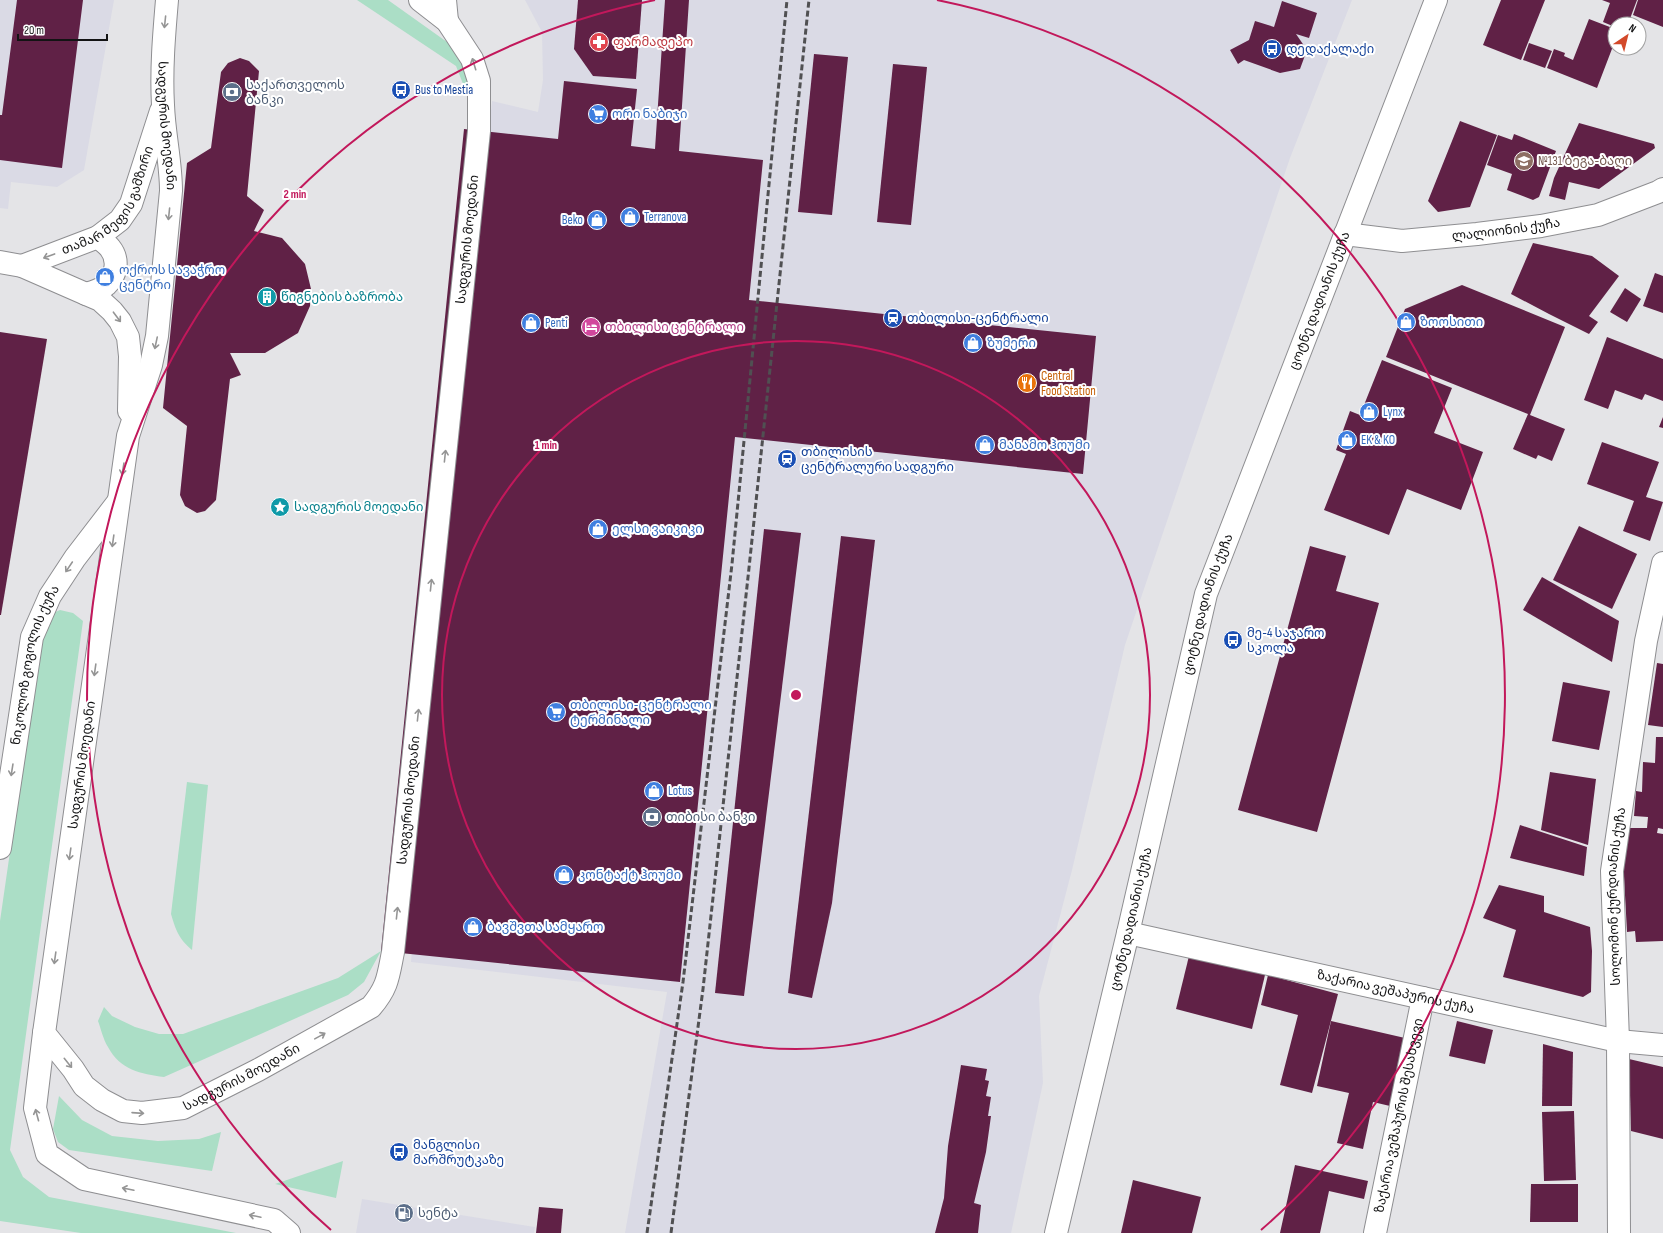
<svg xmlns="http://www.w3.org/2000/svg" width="1663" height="1233" font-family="'Sofia Sans Condensed','Noto Sans Georgian',sans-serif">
	<rect width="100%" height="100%" fill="#e4e4e7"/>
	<!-- built -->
	<g fill="#dadae5">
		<path d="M 0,0 L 114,0 L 84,170 L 57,187 L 11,182 L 8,209 L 0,208 Z"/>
		<path d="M 525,0 L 1352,0 L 1290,158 L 1125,645 L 1072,870 L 1039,996 L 1043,1083 L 1011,1233 L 625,1233 L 667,992 L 411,962 L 454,479 L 492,101 L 538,112 L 543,80 L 542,32 Z"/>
		<path d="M 362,1199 L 535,1227 L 534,1233 L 356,1233 Z"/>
	</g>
	<!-- green -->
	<g fill="#abdec6">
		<path d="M 357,0 L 388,0 L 447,42 L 464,59 L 468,80 L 467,94 L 456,66 Z"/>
		<path d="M 60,610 L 73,613 L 83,621 L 10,1150 L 23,1177 L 49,1197 L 236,1233 L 81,1233 L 0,1221 L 0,921 L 44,617 Z"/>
		<path d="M 187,782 L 208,785 L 192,950 C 179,939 176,931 171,914 Z"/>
		<path d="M 381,951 L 364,982 L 348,995 L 164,1077 C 141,1074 120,1070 108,1047 C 103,1039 101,1029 98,1021 L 104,1007 L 112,1016 L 135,1027 L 159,1034 L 183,1034 L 338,978 Z"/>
		<path d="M 59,1096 L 82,1120 L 112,1136 L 158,1141 L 199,1139 L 221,1132 L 212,1171 L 69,1150 L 58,1142 L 53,1129 Z"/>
		<path d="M 343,1161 L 336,1198 L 275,1184 Z"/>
	</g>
	<!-- building -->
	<g fill="#602146">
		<path d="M 17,0 L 83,0 L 62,168 L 0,160 L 0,115 L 2,115 Z"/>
		<path d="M 578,0 L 642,0 L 636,79 L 593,76 L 574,49 Z"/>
		<path d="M 665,0 L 689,0 L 679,151 L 763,160 L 749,300 L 1096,336 L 1083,474 L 735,437 L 680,982 L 381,951 L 464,129 L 558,139 L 564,81 L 637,89 L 631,146 L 655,149 Z"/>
		<path d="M 1501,0 L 1545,0 L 1521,60 L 1483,45 Z"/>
		<path d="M 1602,0 L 1637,0 L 1628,24 L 1615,24 L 1615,27 L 1603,22 L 1610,3 Z"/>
		<path d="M 1638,0 L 1663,0 L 1663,27 L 1633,15 Z"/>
		<path d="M 1282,1 L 1317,13 L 1309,38 L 1296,34 L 1307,50 L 1300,69 L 1280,73 L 1244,60 L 1238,64 L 1230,50 L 1249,40 L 1255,21 L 1274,27 Z"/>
		<path d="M 1589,19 L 1615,29 L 1615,41 L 1597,88 L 1547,68 L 1554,49 L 1565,53 L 1564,56 L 1573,60 Z"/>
		<path d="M 1529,43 L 1552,51 L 1545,68 L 1523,60 Z"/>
		<path d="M 814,54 L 848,57 L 832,215 L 798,212 Z"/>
		<path d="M 240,58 L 249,61 L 259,71 L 247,196 L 264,210 L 254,231 L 282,238 L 305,264 L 311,289 L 310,306 L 298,333 L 265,353 L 230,353 L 241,375 L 230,379 L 216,500 L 205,511 L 197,513 L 185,506 L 180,495 L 187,426 L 163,408 L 187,163 L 211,148 L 221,72 L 228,63 Z"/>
		<path d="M 893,64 L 927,67 L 911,225 L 877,222 Z"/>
		<path d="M 1460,121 L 1497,135 L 1470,207 L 1438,212 L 1428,201 Z"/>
		<path d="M 1579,123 L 1654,144 L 1655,148 L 1599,189 L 1569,182 L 1565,200 L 1549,196 L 1554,178 Z"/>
		<path d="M 1514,134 L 1556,151 L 1539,197 L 1533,200 L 1507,190 L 1512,174 L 1487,165 L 1498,135 L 1512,140 Z"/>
		<path d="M 1533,243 L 1592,256 L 1619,276 L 1589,316 L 1598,322 L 1589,334 L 1549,314 L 1511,294 Z"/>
		<path d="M 1655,273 L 1663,276 L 1663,313 L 1643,306 Z"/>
		<path d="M 1462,285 L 1565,327 L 1530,415 L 1565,429 L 1552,461 L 1538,455 L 1536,459 L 1513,449 L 1528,414 L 1386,357 L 1405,309 Z"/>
		<path d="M 1625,288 L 1641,299 L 1627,322 L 1610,312 Z"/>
		<path d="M 0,332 L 47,339 L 1,615 L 0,615 Z"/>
		<path d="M 1607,337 L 1663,359 L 1663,401 L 1645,394 L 1642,400 L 1615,390 L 1608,409 L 1584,400 Z"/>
		<path d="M 1382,360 L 1452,388 L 1434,433 L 1483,452 L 1461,510 L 1407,489 L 1389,535 L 1324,510 L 1346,454 L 1336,450 L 1350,411 L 1360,415 Z"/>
		<path d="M 1663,417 L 1663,428 L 1659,427 Z"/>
		<path d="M 1602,442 L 1659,462 L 1646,497 L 1663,502 L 1650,541 L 1623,531 L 1634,501 L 1587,484 Z"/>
		<path d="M 1579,526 L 1637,554 L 1612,609 L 1553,580 Z"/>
		<path d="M 764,529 L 801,533 L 744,996 L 715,993 Z"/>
		<path d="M 841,536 L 875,540 L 832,903 L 812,998 L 788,993 Z"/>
		<path d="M 1310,546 L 1346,556 L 1336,591 L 1379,603 L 1317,832 L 1238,810 Z"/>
		<path d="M 1542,577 L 1619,621 L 1612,662 L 1523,610 Z"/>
		<path d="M 1657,663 L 1663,664 L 1663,727 L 1648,725 Z"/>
		<path d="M 1563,682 L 1610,691 L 1599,750 L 1552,741 Z"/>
		<path d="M 1656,737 L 1663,737 L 1663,829 L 1658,828 L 1657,833 L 1663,834 L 1663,941 L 1636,942 L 1635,931 L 1627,932 L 1623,858 L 1626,828 L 1647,828 L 1648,817 L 1634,816 L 1636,791 L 1642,792 L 1643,762 L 1655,763 Z"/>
		<path d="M 1550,772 L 1596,779 L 1588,845 L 1541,830 Z"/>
		<path d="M 1520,825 L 1587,847 L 1584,876 L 1510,858 Z"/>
		<path d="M 1499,885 L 1544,896 L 1544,912 L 1590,927 L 1592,951 L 1591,992 L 1583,997 L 1503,977 L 1516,930 L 1483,918 Z"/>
		<path d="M 1189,956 L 1265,975 L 1252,1029 L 1176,1009 Z"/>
		<path d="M 1268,975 L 1338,994 L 1312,1093 L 1280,1085 L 1298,1015 L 1261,1005 Z"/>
		<path d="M 1331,1021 L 1405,1038 L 1390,1106 L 1373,1102 L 1363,1149 L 1337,1143 L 1349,1093 L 1317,1086 Z"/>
		<path d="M 1457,1021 L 1493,1030 L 1485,1064 L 1449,1056 Z"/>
		<path d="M 1543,1044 L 1573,1052 L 1572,1106 L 1542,1106 Z"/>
		<path d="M 1629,1059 L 1663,1067 L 1663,1139 L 1631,1131 Z"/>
		<path d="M 961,1065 L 987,1069 L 985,1080 L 989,1081 L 986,1096 L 991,1097 L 988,1116 L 991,1116 L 986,1152 L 974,1203 L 981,1205 L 978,1233 L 935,1233 L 944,1198 L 948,1146 Z"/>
		<path d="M 1574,1111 L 1576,1180 L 1544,1181 L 1542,1112 Z"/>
		<path d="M 1295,1165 L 1368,1181 L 1364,1199 L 1329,1191 L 1320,1233 L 1280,1233 Z"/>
		<path d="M 1133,1180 L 1201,1197 L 1192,1233 L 1121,1233 Z"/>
		<path d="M 1531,1184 L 1578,1184 L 1578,1222 L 1530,1222 Z"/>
		<path d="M 539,1207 L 563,1209 L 561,1233 L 536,1233 Z"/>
	</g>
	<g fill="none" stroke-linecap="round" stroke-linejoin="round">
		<defs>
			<g id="minor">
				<path d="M 445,0 L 447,21"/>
				<path id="s1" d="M 1345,234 L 1402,241 L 1477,234 L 1541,226 L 1598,215 L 1658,192 L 1663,189"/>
				<path id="s2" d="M 1128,933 L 1618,1041 L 1663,1045"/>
				<path id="s3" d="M 1375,1233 L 1423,998"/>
				<path id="s4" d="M 1619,1233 L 1618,1041 L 1612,871 L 1646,641 L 1663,563"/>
			</g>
			<g id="tertiary">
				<path id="s5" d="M 0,848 L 32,637 L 50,596 L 75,558 L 118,502"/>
				<path d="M 44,1033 L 35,1108 L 47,1154 L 84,1179 L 274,1220 L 289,1233"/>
			</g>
			<g id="primary">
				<path id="s6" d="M 167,0 C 164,35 161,70 163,105 C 164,134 171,162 171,191 L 157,336 L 151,365 L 128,436 L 44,1033 L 73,1069 L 84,1086 L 102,1100 L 123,1111 L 142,1113 L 183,1108 L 258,1070 L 371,1007 C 388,987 388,977 393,952 L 479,131 L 479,81 L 472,59 L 447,21 L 420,0"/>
				<path d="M 0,262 L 22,266 L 86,294 L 100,300 L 112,311 L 120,321 L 128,337 L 130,356 L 129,411"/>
				<path id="s7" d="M 22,266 L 98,237 L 120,220 L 131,204 L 161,111"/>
				<path d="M 86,294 C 93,292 101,290 106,285 C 117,275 119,259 110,248 C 107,244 102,241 98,237"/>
				<path id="s8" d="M 1056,1233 L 1128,933 L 1206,594 L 1436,0"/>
			</g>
		</defs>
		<!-- minor casing -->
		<use href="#minor" stroke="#8e8e91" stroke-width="24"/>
		<!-- tertiary casing -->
		<use href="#tertiary" stroke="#8e8e91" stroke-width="24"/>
		<!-- primary casing -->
		<use href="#primary" stroke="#8e8e91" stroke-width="24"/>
		<!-- minor -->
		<use href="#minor" stroke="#fff" stroke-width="22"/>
		<!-- tertiary -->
		<use href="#tertiary" stroke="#fff" stroke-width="22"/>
		<!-- primary -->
		<use href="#primary" stroke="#fff" stroke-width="22"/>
		<!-- rail -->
		<g stroke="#505052" stroke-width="3" stroke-dasharray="6 3" stroke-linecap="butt">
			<path d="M 647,1233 L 683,982 L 732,564 L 787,0"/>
			<path d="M 671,1233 L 703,989 L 749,568 L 809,0"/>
		</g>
	</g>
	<!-- one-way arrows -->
	<defs><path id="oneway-shaft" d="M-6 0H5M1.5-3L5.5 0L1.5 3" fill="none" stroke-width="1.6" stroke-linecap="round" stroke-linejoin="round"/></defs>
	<g stroke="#959595">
		<use href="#oneway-shaft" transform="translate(165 22) rotate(96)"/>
		<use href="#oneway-shaft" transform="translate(474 64) rotate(-107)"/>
		<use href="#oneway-shaft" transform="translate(169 214) rotate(96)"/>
		<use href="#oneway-shaft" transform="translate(49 256) rotate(160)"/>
		<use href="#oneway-shaft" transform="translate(117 317) rotate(53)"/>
		<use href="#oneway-shaft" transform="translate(156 343) rotate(102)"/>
		<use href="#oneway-shaft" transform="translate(445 456) rotate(-84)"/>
		<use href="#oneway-shaft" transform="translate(123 469) rotate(99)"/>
		<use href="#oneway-shaft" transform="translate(113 541) rotate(98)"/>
		<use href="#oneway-shaft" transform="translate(69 567) rotate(124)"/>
		<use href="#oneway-shaft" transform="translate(431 585) rotate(-84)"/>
		<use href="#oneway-shaft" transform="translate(95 670) rotate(98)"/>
		<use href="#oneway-shaft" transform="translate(418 715) rotate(-84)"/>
		<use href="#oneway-shaft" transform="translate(12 770) rotate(99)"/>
		<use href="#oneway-shaft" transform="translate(70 854) rotate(98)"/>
		<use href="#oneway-shaft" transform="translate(397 913) rotate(-84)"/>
		<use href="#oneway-shaft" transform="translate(55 958) rotate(98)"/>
		<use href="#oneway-shaft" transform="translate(320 1036) rotate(-29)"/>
		<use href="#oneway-shaft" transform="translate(68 1063) rotate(51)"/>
		<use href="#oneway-shaft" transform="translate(138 1113) rotate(4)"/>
		<use href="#oneway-shaft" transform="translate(37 1115) rotate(-105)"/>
		<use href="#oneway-shaft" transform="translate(128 1189) rotate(-168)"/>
		<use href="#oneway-shaft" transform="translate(255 1216) rotate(-168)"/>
	</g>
	<!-- distance rings -->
	<g fill="none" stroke="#c2185b" stroke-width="2">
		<circle cx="796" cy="695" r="354"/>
		<path d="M331 1230A709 709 0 0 1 655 0M937 0A709 709 0 0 1 1261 1230"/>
	</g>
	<!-- icons -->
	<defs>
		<symbol id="pharmacy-disc" viewBox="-11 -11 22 22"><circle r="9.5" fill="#e0444e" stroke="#fff"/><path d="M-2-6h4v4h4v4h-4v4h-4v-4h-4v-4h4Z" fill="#fff"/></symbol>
		<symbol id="bus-disc" viewBox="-11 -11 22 22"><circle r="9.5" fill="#1a4fb4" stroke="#fff"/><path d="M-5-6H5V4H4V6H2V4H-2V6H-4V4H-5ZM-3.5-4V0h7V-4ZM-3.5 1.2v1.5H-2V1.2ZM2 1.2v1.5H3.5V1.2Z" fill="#fff"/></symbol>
		<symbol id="bank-disc" viewBox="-11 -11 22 22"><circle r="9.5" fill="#5c6f8a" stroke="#fff"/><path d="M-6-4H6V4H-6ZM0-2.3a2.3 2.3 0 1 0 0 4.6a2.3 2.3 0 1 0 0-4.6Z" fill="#fff"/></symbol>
		<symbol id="supermarket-disc" viewBox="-11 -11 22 22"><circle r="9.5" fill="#3f7fe0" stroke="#fff"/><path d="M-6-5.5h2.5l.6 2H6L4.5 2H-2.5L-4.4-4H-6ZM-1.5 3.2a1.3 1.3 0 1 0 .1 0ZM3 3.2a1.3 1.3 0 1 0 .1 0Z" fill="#fff"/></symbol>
		<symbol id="school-disc" viewBox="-11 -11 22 22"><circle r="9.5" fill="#8d6e63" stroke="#fff"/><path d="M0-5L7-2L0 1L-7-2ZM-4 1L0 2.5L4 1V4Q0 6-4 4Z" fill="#fff"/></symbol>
		<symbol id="shop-disc" viewBox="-11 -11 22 22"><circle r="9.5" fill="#3f7fe0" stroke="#fff"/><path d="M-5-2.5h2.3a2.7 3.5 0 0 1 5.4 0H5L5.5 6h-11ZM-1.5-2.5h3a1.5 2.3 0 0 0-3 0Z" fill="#fff"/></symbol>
		<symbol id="building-disc" viewBox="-11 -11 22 22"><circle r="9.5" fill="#0f9aa8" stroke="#fff"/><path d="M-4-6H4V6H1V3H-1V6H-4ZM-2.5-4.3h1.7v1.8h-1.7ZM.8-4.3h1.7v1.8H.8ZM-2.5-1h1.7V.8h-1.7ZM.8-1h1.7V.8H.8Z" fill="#fff"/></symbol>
		<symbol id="station-disc" viewBox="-11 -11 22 22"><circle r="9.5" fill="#1a4fb4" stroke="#fff"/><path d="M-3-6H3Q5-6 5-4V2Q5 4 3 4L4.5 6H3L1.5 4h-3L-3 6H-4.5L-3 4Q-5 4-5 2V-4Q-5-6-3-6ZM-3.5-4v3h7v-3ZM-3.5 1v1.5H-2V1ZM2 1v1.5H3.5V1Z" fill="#fff"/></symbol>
		<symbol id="hotel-disc" viewBox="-11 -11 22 22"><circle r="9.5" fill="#d1479c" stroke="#fff"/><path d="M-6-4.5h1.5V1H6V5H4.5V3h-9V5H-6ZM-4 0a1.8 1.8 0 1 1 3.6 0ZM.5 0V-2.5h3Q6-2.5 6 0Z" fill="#fff"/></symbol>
		<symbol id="restaurant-disc" viewBox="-11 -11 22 22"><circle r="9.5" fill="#e8710a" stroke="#fff"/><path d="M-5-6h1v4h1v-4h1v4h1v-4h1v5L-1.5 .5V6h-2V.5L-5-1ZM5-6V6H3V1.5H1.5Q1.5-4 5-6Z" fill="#fff"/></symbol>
		<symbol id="sight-disc" viewBox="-11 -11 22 22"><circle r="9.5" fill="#0f9aa8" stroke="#fff"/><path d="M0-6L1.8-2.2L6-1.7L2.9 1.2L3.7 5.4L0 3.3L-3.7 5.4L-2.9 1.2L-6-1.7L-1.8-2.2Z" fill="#fff"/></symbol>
		<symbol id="fuel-disc" viewBox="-11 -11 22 22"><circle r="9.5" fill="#5c6f8a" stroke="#fff"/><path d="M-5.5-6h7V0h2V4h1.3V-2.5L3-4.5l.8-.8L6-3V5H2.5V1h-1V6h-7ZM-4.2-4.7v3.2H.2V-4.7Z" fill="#fff"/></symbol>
	</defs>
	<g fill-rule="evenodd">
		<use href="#pharmacy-disc" x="588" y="31" width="22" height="22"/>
		<use href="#bus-disc" x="1261" y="38" width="22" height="22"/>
		<use href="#bus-disc" x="390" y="79" width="22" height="22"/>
		<use href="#bank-disc" x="221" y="81" width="22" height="22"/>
		<use href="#supermarket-disc" x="587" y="103" width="22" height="22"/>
		<use href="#school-disc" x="1513" y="150" width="22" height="22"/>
		<use href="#shop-disc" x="619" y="206" width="22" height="22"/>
		<use href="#shop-disc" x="586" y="209" width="22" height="22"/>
		<use href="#shop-disc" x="94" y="266" width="22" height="22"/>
		<use href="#building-disc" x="256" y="286" width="22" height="22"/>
		<use href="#station-disc" x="882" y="307" width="22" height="22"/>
		<use href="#shop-disc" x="1395" y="311" width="22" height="22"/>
		<use href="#shop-disc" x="520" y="312" width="22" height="22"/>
		<use href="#hotel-disc" x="580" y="316" width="22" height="22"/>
		<use href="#shop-disc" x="962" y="332" width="22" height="22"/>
		<use href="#restaurant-disc" x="1016" y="372" width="22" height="22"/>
		<use href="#shop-disc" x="1358" y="401" width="22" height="22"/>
		<use href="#shop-disc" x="1336" y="429" width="22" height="22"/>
		<use href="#shop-disc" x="974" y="434" width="22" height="22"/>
		<use href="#station-disc" x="776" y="448" width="22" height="22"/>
		<use href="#sight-disc" x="269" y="496" width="22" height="22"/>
		<use href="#shop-disc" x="587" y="518" width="22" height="22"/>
		<use href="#bus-disc" x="1222" y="629" width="22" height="22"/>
		<use href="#supermarket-disc" x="545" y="701" width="22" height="22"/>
		<use href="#shop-disc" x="643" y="780" width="22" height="22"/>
		<use href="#bank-disc" x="641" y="806" width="22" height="22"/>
		<use href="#shop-disc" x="553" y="864" width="22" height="22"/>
		<use href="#shop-disc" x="462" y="916" width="22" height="22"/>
		<use href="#bus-disc" x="388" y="1141" width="22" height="22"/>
		<use href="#fuel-disc" x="393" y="1202" width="22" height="22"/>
	</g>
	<g text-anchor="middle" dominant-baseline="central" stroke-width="4" stroke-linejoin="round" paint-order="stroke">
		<!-- health labels -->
		<g font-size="13" fill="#be3a42" stroke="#fff" text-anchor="start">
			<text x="613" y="42">ფარმადეპო</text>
		</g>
		<!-- transit labels -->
		<g font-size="13" fill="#164399" stroke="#fff" text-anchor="start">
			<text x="1286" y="49">დედაქალაქი</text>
			<text x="415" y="90">Bus to Mestia</text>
			<text x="907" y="318">თბილისი-ცენტრალი</text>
			<text x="801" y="452">თბილისის<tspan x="801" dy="15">ცენტრალური სადგური</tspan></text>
			<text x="1247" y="633">მე-4 საჯარო<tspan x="1247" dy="15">სკოლა</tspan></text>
			<text x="413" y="1145">მანგლისი<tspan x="413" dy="15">მარშრუტკაზე</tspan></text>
		</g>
		<!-- service labels -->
		<g font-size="13" fill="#4e5e75" stroke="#fff" text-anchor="start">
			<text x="246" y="85">საქართველოს<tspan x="246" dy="15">ბანკი</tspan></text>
			<text x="666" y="817">თიბისი ბანკი</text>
			<text x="418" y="1213">სენტა</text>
		</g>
		<!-- shop labels -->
		<g font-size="13" fill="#366cbe" stroke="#fff" text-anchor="start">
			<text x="612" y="114">ორი ნაბიჯი</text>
			<text x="644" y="217">Terranova</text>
			<text x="583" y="220" text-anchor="end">Beko</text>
			<text x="119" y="270">ოქროს სავაჭრო<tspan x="119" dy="15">ცენტრი</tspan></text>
			<text x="1420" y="322">ზოოსითი</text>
			<text x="545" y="323">Penti</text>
			<text x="987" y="343">ზუმერი</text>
			<text x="1383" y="412">Lynx</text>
			<text x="1361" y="440">EK &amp; KO</text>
			<text x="999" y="445">მანამო ჰოუმი</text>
			<text x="612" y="529">ელსი ვაიკიკი</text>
			<text x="570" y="705">თბილისი-ცენტრალი<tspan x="570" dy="15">ტერმინალი</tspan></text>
			<text x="668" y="791">Lotus</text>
			<text x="578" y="875">კონტაქტ ჰოუმი</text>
			<text x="487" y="927">ბავშვთა სამყარო</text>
		</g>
		<!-- street labels -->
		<g font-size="13" fill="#131314" stroke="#fff">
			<text stroke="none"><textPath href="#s6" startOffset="126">სადგურის მოედანი</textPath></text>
			<text stroke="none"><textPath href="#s7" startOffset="116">თამარ მეფის გამზირი</textPath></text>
			<text stroke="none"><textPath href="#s1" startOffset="162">ლალიონის ქუჩა</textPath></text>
			<text stroke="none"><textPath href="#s6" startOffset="2208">სადგურის მოედანი</textPath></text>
			<text stroke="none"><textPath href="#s8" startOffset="971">ცოტნე დადიანის ქუჩა</textPath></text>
			<text stroke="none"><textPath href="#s8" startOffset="647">ცოტნე დადიანის ქუჩა</textPath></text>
			<text stroke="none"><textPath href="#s5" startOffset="187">ნიკოლოზ გოგოლის ქუჩა</textPath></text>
			<text transform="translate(82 765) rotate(-82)">სადგურის მოედანი</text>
			<text stroke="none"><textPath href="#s6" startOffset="1644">სადგურის მოედანი</textPath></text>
			<text stroke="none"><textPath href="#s4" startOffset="337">სოლომონ ქურდიანის ქუჩა</textPath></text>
			<text stroke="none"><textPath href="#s8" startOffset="323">ცოტნე დადიანის ქუჩა</textPath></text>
			<text stroke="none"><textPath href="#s2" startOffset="274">ზაქარია ვეშაპურის ქუჩა</textPath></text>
			<text stroke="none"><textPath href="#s6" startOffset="1284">სადგურის მოედანი</textPath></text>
			<text stroke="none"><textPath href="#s3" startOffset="120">ზაქარია ვეშაპურის შესახვევი</textPath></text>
		</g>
		<!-- education labels -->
		<g font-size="13" fill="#785e54" stroke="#fff" text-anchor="start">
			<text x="1538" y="161">№131 ბეგა-ბაღი</text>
		</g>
		<!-- culture labels -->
		<g font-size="13" fill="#0d838f" stroke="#fff" text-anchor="start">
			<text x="281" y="297">წიგნების ბაზრობა</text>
			<text x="294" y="507">სადგურის მოედანი</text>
		</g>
		<!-- hotel labels -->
		<g font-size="13" fill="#b23c85" stroke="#fff" text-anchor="start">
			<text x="605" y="327">თბილისი ცენტრალი</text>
		</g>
		<!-- food labels -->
		<g font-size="13" fill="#c56008" stroke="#fff" text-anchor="start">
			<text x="1041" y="376">Central<tspan x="1041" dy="15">Food Station</tspan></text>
		</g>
	</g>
	<circle cx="796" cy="695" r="6" fill="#c2185b" stroke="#fff" stroke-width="2"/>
	<g font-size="12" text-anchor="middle" font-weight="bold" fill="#c2185b" stroke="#fff" stroke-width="4" stroke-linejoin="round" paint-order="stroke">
		<text x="295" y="198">2 min</text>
		<text x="546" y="449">1 min</text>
	</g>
	<!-- north arrow -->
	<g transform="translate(1627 36) rotate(35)"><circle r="19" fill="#ffffff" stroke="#a1a1a1"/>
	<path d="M0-3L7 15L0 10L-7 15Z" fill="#d3492a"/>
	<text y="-6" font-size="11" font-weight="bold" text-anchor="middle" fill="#131314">N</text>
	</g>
	<!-- scale -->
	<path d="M18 34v6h89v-6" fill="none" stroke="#131314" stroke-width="2"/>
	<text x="24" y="34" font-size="12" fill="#131314" stroke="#ffffff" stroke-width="3" paint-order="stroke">20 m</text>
</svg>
